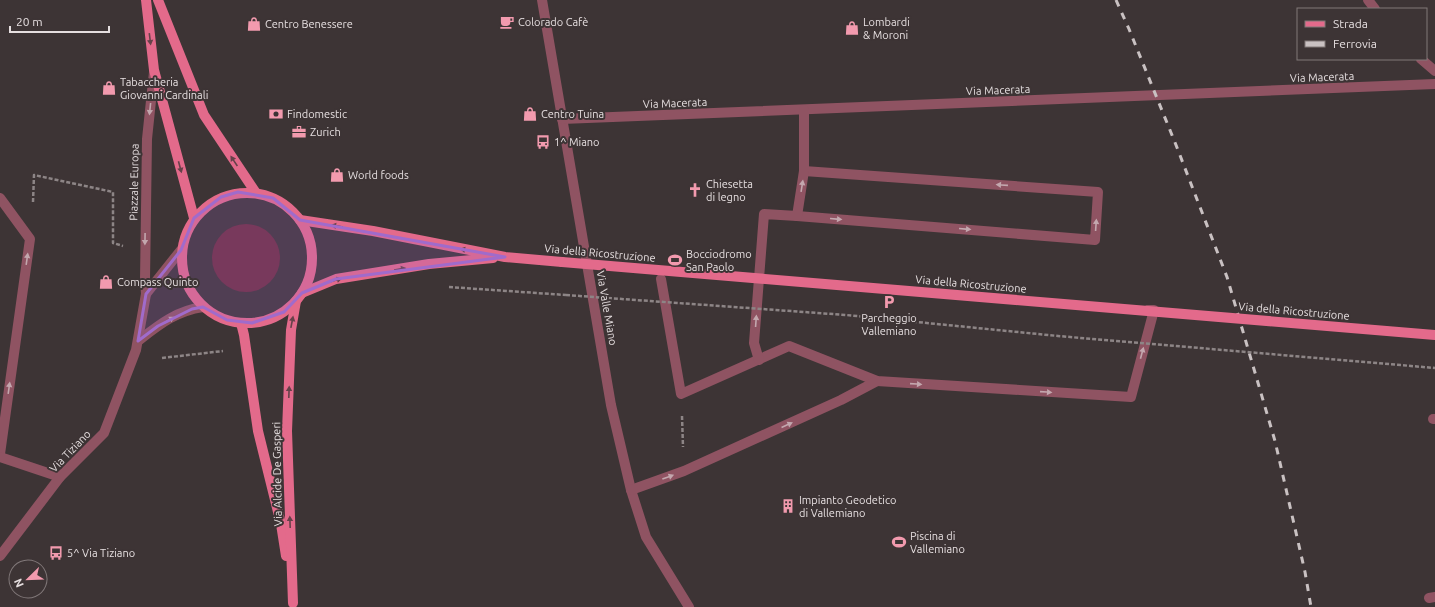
<svg xmlns="http://www.w3.org/2000/svg" width="1435" height="607" font-family="Ubuntu,sans-serif">
	<rect width="100%" height="100%" fill="#3d3435"/>
	<!-- green -->
	<circle fill="#6f2d40" cx="246" cy="258" r="34"/>
	<g fill="none" stroke-linecap="round" stroke-linejoin="round">
		<!-- path -->
		<g stroke="#8d8586" stroke-width="2.5" stroke-dasharray="4 2" stroke-linecap="butt">
			<path d="M 33,202 L 34,175 L 113,192 L 113,243 L 123,246"/>
			<path d="M 449,287 L 566,295"/>
			<path d="M 162,358 L 223,351"/>
			<path d="M 682,416 L 683,447"/>
		</g>
		<!-- minor -->
		<g stroke="#8f5362" stroke-width="10">
			<path d="M 542,0 L 611,405 L 631,490 L 646,537 L 689,607"/>
			<path d="M 1368,0 L 1375,9"/>
			<path d="M 1421,59 L 1435,71"/>
			<path d="M 562,119 L 1435,84"/>
			<path d="M 0,198 L 30,239 L 0,454"/>
			<path d="M 797,216 L 1095,240 L 1098,192 L 804,171"/>
			<path d="M 661,279 L 681,394 L 789,346 L 877,381 L 1131,397 L 1154,310 L 1148,310"/>
			<path d="M 146,294 L 181,250"/>
			<path d="M 138,341 C 160,324 176,311 203,307"/>
			<path d="M 759,360 L 754,343 L 764,214 L 797,216 L 804,171 L 804,110"/>
			<path d="M 1433,419 L 1435,419"/>
			<path d="M 0,457 L 60,477"/>
			<path d="M 631,490 L 684,471 L 841,400 L 877,381"/>
			<path d="M 0,556 L 60,477 L 104,433 L 136,350 L 146,294 L 145,280 L 147,139 L 154,72"/>
			<path d="M 1429,598 L 1435,597"/>
		</g>
		<!-- major -->
		<g stroke="#e36a8b" stroke-width="10">
			<path d="M 146,0 L 154,70 L 194,218"/>
			<path d="M 158,0 L 204,115 L 256,193"/>
			<circle cx="247" cy="258" r="65"/>
			<path d="M 300,220 L 373,231 L 505,257 L 562,262"/>
			<path d="M 302,293 L 336,279 L 429,264 L 493,258"/>
			<path d="M 241,323 L 244,335 L 258,431 L 281,524 L 286,556"/>
			<path d="M 293,603 L 287,431 L 291,330 L 296,301"/>
		</g>
		<!-- rail -->
		<path stroke="#c9c1c2" stroke-width="3" stroke-dasharray="7 7" stroke-linecap="butt" d="M 1116,0 L 1129,29 L 1176,145 L 1227,277 L 1275,441 L 1305,572 L 1311,607"/>
		<!-- path-bridge -->
		<path stroke="#8d8586" stroke-width="2.5" stroke-dasharray="4 2" stroke-linecap="butt" d="M 566,295 L 846,315 L 1058,336 L 1435,368"/>
		<!-- major-bridge -->
		<path stroke="#e36a8b" stroke-width="10" d="M 562,262 L 1435,335"/>
	</g>
	<!-- one-way arrows -->
	<defs><path id="oneway-solid" d="M-6-.8H1V-3.2L6.5 0L1 3.2V.8H-6Z"/></defs>
	<g fill="#66424a">
		<use href="#oneway-solid" transform="translate(150 39) rotate(83)"/>
		<use href="#oneway-solid" transform="translate(234 161) rotate(-124)"/>
		<use href="#oneway-solid" transform="translate(180 167) rotate(75)"/>
		<use href="#oneway-solid" transform="translate(337 226) rotate(-171)"/>
		<use href="#oneway-solid" transform="translate(466 250) rotate(-170)"/>
		<use href="#oneway-solid" transform="translate(400 269) rotate(-9)"/>
		<use href="#oneway-solid" transform="translate(336 280) rotate(-16)"/>
		<use href="#oneway-solid" transform="translate(292 322) rotate(-79)"/>
		<use href="#oneway-solid" transform="translate(289 392) rotate(-88)"/>
		<use href="#oneway-solid" transform="translate(290 522) rotate(-92)"/>
	</g>
	<g fill="#c3a7ae">
		<use href="#oneway-solid" transform="translate(150 109) rotate(96)"/>
		<use href="#oneway-solid" transform="translate(1002 185) rotate(-176)"/>
		<use href="#oneway-solid" transform="translate(802 186) rotate(-81)"/>
		<use href="#oneway-solid" transform="translate(836 219) rotate(5)"/>
		<use href="#oneway-solid" transform="translate(1096 225) rotate(-86)"/>
		<use href="#oneway-solid" transform="translate(965 229) rotate(5)"/>
		<use href="#oneway-solid" transform="translate(145 239) rotate(91)"/>
		<use href="#oneway-solid" transform="translate(27 259) rotate(-82)"/>
		<use href="#oneway-solid" transform="translate(169 320) rotate(-31)"/>
		<use href="#oneway-solid" transform="translate(756 321) rotate(-86)"/>
		<use href="#oneway-solid" transform="translate(1142 353) rotate(-75)"/>
		<use href="#oneway-solid" transform="translate(916 384) rotate(4)"/>
		<use href="#oneway-solid" transform="translate(9 388) rotate(-82)"/>
		<use href="#oneway-solid" transform="translate(1046 392) rotate(4)"/>
		<use href="#oneway-solid" transform="translate(787 425) rotate(-24)"/>
		<use href="#oneway-solid" transform="translate(668 477) rotate(-20)"/>
	</g>
	<!-- marked area -->
	<path fill="#a06bcb" fill-opacity="0.2" stroke="#a06bcb" stroke-width="3" stroke-linejoin="round" d="M 238,192 L 273,198 L 300,220 L 505,257 L 336,279 L 302,293 L 284,312 L 252,323 L 227,320 L 203,307 L 192,309 L 158,326 L 138,341 L 146,294 L 181,250 L 194,218 L 221,197 Z"/>
	<!-- icons -->
	<defs>
		<symbol id="cafe-bare" viewBox="-9 -9 18 18"><path d="M-5.5-4.5H6V0H3Q3 3.5 0 3.5H-2.5Q-5.5 3.5-5.5 0ZM3-3.2v2h1.7v-2ZM-6 4.5H4V6H-6Z" fill="#f29aae" stroke="#3d3435" stroke-width="2.5" paint-order="stroke"/></symbol>
		<symbol id="shop-bare" viewBox="-9 -9 18 18"><path d="M-5-2.5h2.3a2.7 3.5 0 0 1 5.4 0H5L5.5 6h-11ZM-1.5-2.5h3a1.5 2.3 0 0 0-3 0Z" fill="#f29aae" stroke="#3d3435" stroke-width="2.5" paint-order="stroke"/></symbol>
		<symbol id="bank-bare" viewBox="-9 -9 18 18"><path d="M-6-4H6V4H-6ZM0-2.3a2.3 2.3 0 1 0 0 4.6a2.3 2.3 0 1 0 0-4.6Z" fill="#f29aae" stroke="#3d3435" stroke-width="2.5" paint-order="stroke"/></symbol>
		<symbol id="office-bare" viewBox="-9 -9 18 18"><path d="M-6-3h4V-5.5h4V-3h4V5H-6ZM-1-4.5V-3h2v-1.5ZM-6 0V1H6V0Z" fill="#f29aae" stroke="#3d3435" stroke-width="2.5" paint-order="stroke"/></symbol>
		<symbol id="bus-bare" viewBox="-9 -9 18 18"><path d="M-5-6H5V4H4V6H2V4H-2V6H-4V4H-5ZM-3.5-4V0h7V-4ZM-3.5 1.2v1.5H-2V1.2ZM2 1.2v1.5H3.5V1.2Z" fill="#f29aae" stroke="#3d3435" stroke-width="2.5" paint-order="stroke"/></symbol>
		<symbol id="church-bare" viewBox="-9 -9 18 18"><path d="M-1.2-6h2.4v3.5h3.3v2.4h-3.3V6h-2.4V-.1h-3.3v-2.4h3.3Z" fill="#f29aae" stroke="#3d3435" stroke-width="2.5" paint-order="stroke"/></symbol>
		<symbol id="stadium-bare" viewBox="-9 -9 18 18"><path d="M0-5a6.5 5 0 1 0 0 10a6.5 5 0 1 0 0-10ZM-3.5-1.8h7v3.6h-7Z" fill="#f29aae" stroke="#3d3435" stroke-width="2.5" paint-order="stroke"/></symbol>
		<symbol id="parking-bare" viewBox="-9 -9 18 18"><path d="M-3.5-5.5H1a3.5 3.5 0 0 1 0 7H-1V5.5H-3.5ZM-1-3.4V-.6H.8a1.4 1.4 0 0 0 0-2.8Z" fill="#f29aae" stroke="#3d3435" stroke-width="2.5" paint-order="stroke"/></symbol>
		<symbol id="building-bare" viewBox="-9 -9 18 18"><path d="M-4-6H4V6H1V3H-1V6H-4ZM-2.5-4.3h1.7v1.8h-1.7ZM.8-4.3h1.7v1.8H.8ZM-2.5-1h1.7V.8h-1.7ZM.8-1h1.7V.8H.8Z" fill="#f29aae" stroke="#3d3435" stroke-width="2.5" paint-order="stroke"/></symbol>
	</defs>
	<g fill-rule="evenodd">
		<use href="#cafe-bare" x="497" y="12" width="20" height="20"/>
		<use href="#shop-bare" x="244" y="14" width="20" height="20"/>
		<use href="#shop-bare" x="842" y="18" width="20" height="20"/>
		<use href="#shop-bare" x="99" y="78" width="20" height="20"/>
		<use href="#bank-bare" x="266" y="104" width="20" height="20"/>
		<use href="#shop-bare" x="520" y="104" width="20" height="20"/>
		<use href="#office-bare" x="289" y="122" width="20" height="20"/>
		<use href="#bus-bare" x="533" y="132" width="20" height="20"/>
		<use href="#shop-bare" x="327" y="165" width="20" height="20"/>
		<use href="#church-bare" x="685" y="180" width="20" height="20"/>
		<use href="#stadium-bare" x="665" y="250" width="20" height="20"/>
		<use href="#shop-bare" x="96" y="272" width="20" height="20"/>
		<use href="#parking-bare" x="879" y="292" width="20" height="20"/>
		<use href="#building-bare" x="778" y="496" width="20" height="20"/>
		<use href="#stadium-bare" x="889" y="532" width="20" height="20"/>
		<use href="#bus-bare" x="46" y="543" width="20" height="20"/>
	</g>
	<g text-anchor="middle" dominant-baseline="central" stroke-width="4" stroke-linejoin="round" paint-order="stroke">
		<!-- poi labels -->
		<g font-size="11" fill="#e6dfe0" stroke="#3d3435" text-anchor="start">
			<text x="518" y="22">Colorado Cafè</text>
			<text x="863" y="22">Lombardi<tspan x="863" dy="13">&amp; Moroni</tspan></text>
			<text x="265" y="24">Centro Benessere</text>
			<text x="120" y="82">Tabaccheria<tspan x="120" dy="13">Giovanni Cardinali</tspan></text>
			<text x="287" y="114">Findomestic</text>
			<text x="541" y="114">Centro Tuina</text>
			<text x="310" y="132">Zurich</text>
			<text x="554" y="142">1^ Miano</text>
			<text x="348" y="175">World foods</text>
			<text x="706" y="184">Chiesetta<tspan x="706" dy="13">di legno</tspan></text>
			<text x="686" y="254">Bocciodromo<tspan x="686" dy="13">San Paolo</tspan></text>
			<text x="117" y="282">Compass Quinto</text>
			<text x="889" y="318" text-anchor="middle">Parcheggio<tspan x="889" dy="13">Vallemiano</tspan></text>
			<text x="799" y="500">Impianto Geodetico<tspan x="799" dy="13">di Vallemiano</tspan></text>
			<text x="910" y="536">Piscina di<tspan x="910" dy="13">Vallemiano</tspan></text>
			<text x="67" y="553">5^ Via Tiziano</text>
		</g>
		<!-- street labels -->
		<g font-size="11" fill="#e6dfe0" stroke="#3d3435">
			<text transform="translate(1322 77) rotate(-2)">Via Macerata</text>
			<text transform="translate(998 90) rotate(-2)">Via Macerata</text>
			<text transform="translate(675 103) rotate(-2)">Via Macerata</text>
			<text transform="translate(134 182) rotate(-89)">Piazzale Europa</text>
			<text transform="translate(600 253) rotate(5)">Via della Ricostruzione</text>
			<text transform="translate(971 284) rotate(5)">Via della Ricostruzione</text>
			<text transform="translate(607 308) rotate(80)">Via Valle Miano</text>
			<text transform="translate(1294 311) rotate(5)">Via della Ricostruzione</text>
			<text transform="translate(70 451) rotate(-46)">Via Tiziano</text>
			<text transform="translate(277 474) rotate(-91)">Via Alcide De Gasperi</text>
		</g>
	</g>
	<!-- legend -->
	<rect x="1297" y="8" width="130" height="52" fill="#3d3435" stroke="#817879"/>
	<rect x="1305" y="21" width="20" height="6" fill="#e36a8b" stroke="#817879"/>
	<text x="1333" y="28" font-size="12" fill="#e6dfe0">Strada</text>
	<rect x="1305" y="41" width="20" height="6" fill="#c9c1c2" stroke="#817879"/>
	<text x="1333" y="48" font-size="12" fill="#e6dfe0">Ferrovia</text>
	<!-- north arrow -->
	<g transform="translate(28 579) rotate(247)"><circle r="19" fill="#3d3435" stroke="#817879"/>
	<path d="M0-3L7 15L0 10L-7 15Z" fill="#f29aae"/>
	<text y="-6" font-size="11" font-weight="bold" text-anchor="middle" fill="#e6dfe0">N</text>
	</g>
	<!-- scale -->
	<path d="M10 26v6h99v-6" fill="none" stroke="#e6dfe0" stroke-width="2"/>
	<text x="16" y="26" font-size="12" fill="#e6dfe0" stroke="#3d3435" stroke-width="3" paint-order="stroke">20 m</text>
</svg>
